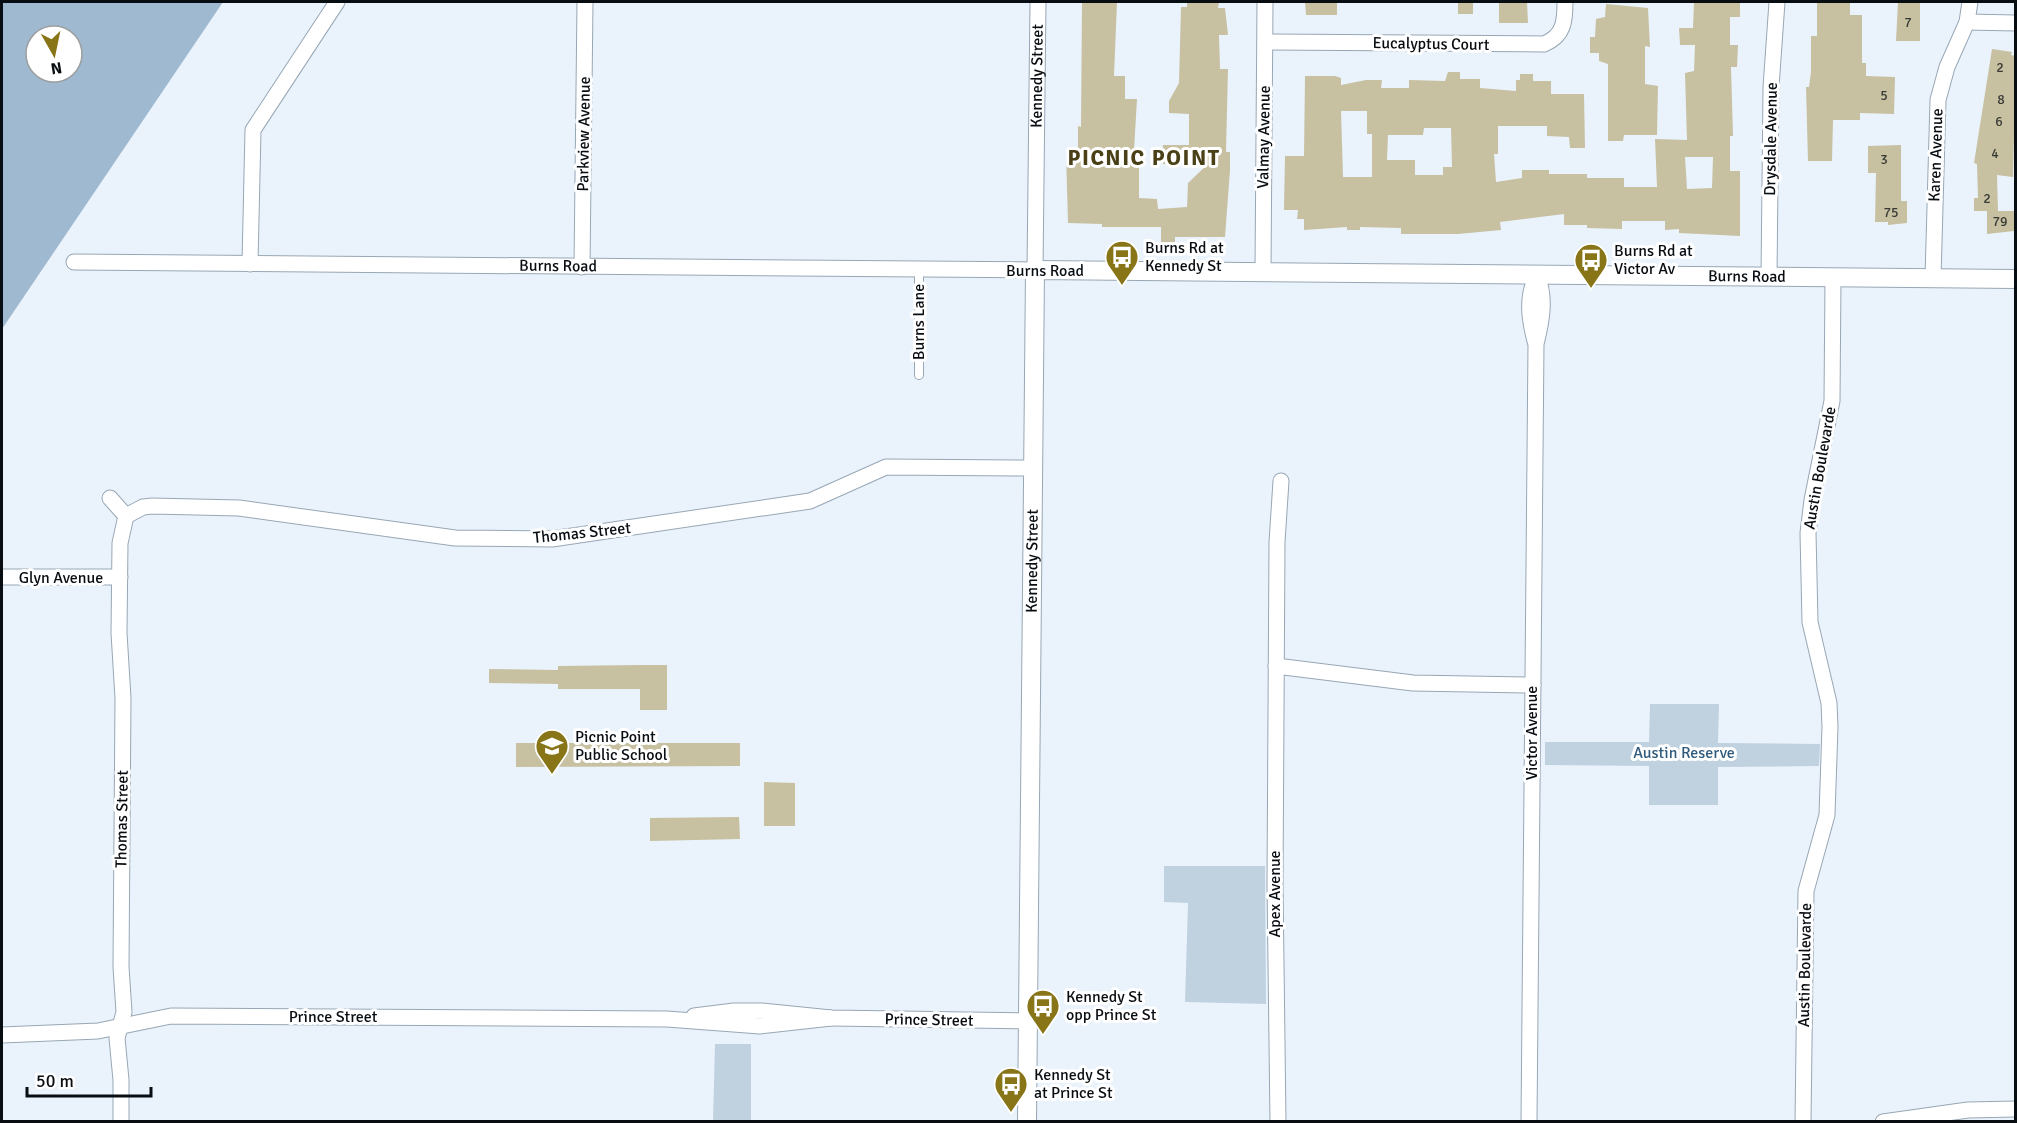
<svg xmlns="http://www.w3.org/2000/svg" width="2017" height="1123" font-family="Signika,sans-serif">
	<rect width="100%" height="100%" fill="#eaf3fc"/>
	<!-- green -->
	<g fill="#c0d1e0">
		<path d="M 1650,704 L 1719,704 L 1718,743 L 1820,744 L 1819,766 L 1718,767 L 1718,805 L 1649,805 L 1649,766 L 1545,765 L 1545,742 L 1649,742 Z"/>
		<path d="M 1164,866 L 1265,866 L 1266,1004 L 1185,1002 L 1188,903 L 1164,902 Z"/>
		<path d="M 715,1044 L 751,1044 L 751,1121 L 713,1121 Z"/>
	</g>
	<!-- forest -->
	<path fill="#9fb9d0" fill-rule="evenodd" d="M 2,2 L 223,2 L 2,329 ZM 36,36 L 72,36 L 72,72 L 36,72 Z"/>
	<!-- building -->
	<g fill="#c7c0a1" fill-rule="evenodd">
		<path d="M 1082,2 L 1117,2 L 1114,76 L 1125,76 L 1125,99 L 1137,99 L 1133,167 L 1139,167 L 1139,198 L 1157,199 L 1158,209 L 1187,207 L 1188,183 L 1208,164 L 1163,164 L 1163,145 L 1189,145 L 1189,114 L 1169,113 L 1169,101 L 1179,83 L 1181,7 L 1187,7 L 1187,2 L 1219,2 L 1218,8 L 1225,8 L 1228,35 L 1219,35 L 1220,69 L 1228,69 L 1226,152 L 1230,152 L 1230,170 L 1225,237 L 1175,237 L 1175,244 L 1161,244 L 1161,227 L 1102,227 L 1102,224 L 1068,223 L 1066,153 L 1078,153 L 1078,126 L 1081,127 Z"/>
		<path d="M 1305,2 L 1337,2 L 1337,15 L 1306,15 Z"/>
		<rect x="1458" y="2" width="15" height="12"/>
		<path d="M 1499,2 L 1527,2 L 1528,23 L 1499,23 Z"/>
		<path d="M 1694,2 L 1740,2 L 1740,17 L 1730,17 L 1730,45 L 1738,45 L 1737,67 L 1731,67 L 1733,136 L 1730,136 L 1730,171 L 1740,171 L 1740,236 L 1679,233 L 1679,229 L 1665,230 L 1665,221 L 1622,221 L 1622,229 L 1587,228 L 1587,225 L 1564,225 L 1564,214 L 1500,222 L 1501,230 L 1458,234 L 1401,234 L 1401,228 L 1360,227 L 1360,230 L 1347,230 L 1347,227 L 1304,230 L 1304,219 L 1297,219 L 1298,210 L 1284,210 L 1285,156 L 1304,156 L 1305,76 L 1335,76 L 1341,78 L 1341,85 L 1366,80 L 1382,80 L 1381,88 L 1409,88 L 1409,80 L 1445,81 L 1448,72 L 1460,72 L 1460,79 L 1480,79 L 1480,88 L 1516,91 L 1516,80 L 1520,80 L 1520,74 L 1533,74 L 1533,81 L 1551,81 L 1551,94 L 1584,94 L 1585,148 L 1570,148 L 1569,137 L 1547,136 L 1547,126 L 1498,126 L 1498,154 L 1494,154 L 1496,182 L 1522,178 L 1522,170 L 1549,170 L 1549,174 L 1587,174 L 1587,178 L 1624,178 L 1624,187 L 1657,187 L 1655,139 L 1687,140 L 1685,73 L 1694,71 L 1695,45 L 1680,45 L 1679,28 L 1693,28 ZM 1341,111 L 1367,111 L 1367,134 L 1372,134 L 1372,177 L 1343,177 ZM 1424,128 L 1451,128 L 1452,167 L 1443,167 L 1443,175 L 1415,175 L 1415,160 L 1387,160 L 1388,135 L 1423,135 ZM 1685,157 L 1713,157 L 1712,188 L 1687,189 Z"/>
		<path d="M 1817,2 L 1850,2 L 1850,15 L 1862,15 L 1862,63 L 1866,63 L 1866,76 L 1895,77 L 1894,114 L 1860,113 L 1860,120 L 1833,120 L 1832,161 L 1808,161 L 1806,87 L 1809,87 L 1811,72 L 1811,36 L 1817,36 Z"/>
		<path d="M 1898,2 L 1920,2 L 1920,41 L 1896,41 Z"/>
		<path d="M 1606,4 L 1648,8 L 1650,47 L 1645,46 L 1645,84 L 1658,86 L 1657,135 L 1624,135 L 1623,141 L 1608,141 L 1608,64 L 1599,61 L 1599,53 L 1590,53 L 1590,37 L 1595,37 L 1596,19 L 1605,17 Z"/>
		<path d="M 1992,49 L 2012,52 L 2011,55 L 2016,56 L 2013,177 L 1997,175 L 1998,211 L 1994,211 L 2014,211 L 2014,231 L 1987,234 L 1987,211 L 1974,211 L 1974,198 L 1978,198 L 1977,164 L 1974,163 Z"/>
		<path d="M 1901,145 L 1901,201 L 1907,201 L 1907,223 L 1888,225 L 1888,222 L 1875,222 L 1876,173 L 1868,173 L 1868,146 Z"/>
		<path d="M 640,665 L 667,665 L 667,710 L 640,710 L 640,689 L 558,689 L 558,684 L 489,683 L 489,669 L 558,670 L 558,666 Z"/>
		<path d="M 516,743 L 740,743 L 740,766 L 516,767 Z"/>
		<path d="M 764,782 L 795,783 L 795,826 L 764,826 Z"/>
		<path d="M 739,817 L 740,839 L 650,841 L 650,818 Z"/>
	</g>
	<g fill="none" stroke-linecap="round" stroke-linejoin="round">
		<defs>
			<path id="service" d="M 919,375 L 919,269"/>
			<g id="minor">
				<path d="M 1967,22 L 2016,23"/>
				<path d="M 1265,42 L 1544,44 C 1564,36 1565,21 1565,2"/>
				<path id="s1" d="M 74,262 L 1035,270 L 1038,2"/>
				<path d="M 250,264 L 253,130 L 337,2"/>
				<path d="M 582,267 L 585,2"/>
				<path d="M 1263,272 L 1265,2"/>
				<path d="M 1769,277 L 1771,87 L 1777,2"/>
				<path d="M 1933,278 L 1938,100 L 1947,67 L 1967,22 L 1970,2"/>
				<path d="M 1535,341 C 1529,318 1526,297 1537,275"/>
				<path d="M 110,498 L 126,516"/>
				<path d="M 2,577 L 120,577"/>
				<path d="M 1276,666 L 1413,683 L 1533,685"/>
				<path d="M 694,1016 L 734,1011 L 762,1011 L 831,1018 L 1027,1021"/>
				<path d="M 2,1035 L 98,1031 L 171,1016 L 667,1019 L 760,1026 L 831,1018"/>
				<path d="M 121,1122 L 121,1080 L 117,1038 L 124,1012 L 121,967 L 123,698 L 119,633 L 120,543 L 126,516 L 143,507 L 152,506 L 239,508 L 455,538 L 552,539 L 810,501 L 886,467 L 1033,468"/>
				<path d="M 1278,1122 L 1275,884 L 1277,542 L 1281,481"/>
				<path d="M 1529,1122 L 1536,344 C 1542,320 1546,298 1537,275"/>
				<path d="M 1803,1122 L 1806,891 L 1827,815 L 1830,727 L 1829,703 L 1810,622 L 1808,533 L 1812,500 L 1832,401 L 1833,277"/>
				<path d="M 1883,1122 L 1968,1110 L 2016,1109"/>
			</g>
			<g id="tertiary">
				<path id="s2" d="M 1027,1122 L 1035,270 L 2016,279"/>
			</g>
		</defs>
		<!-- service casing -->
		<use href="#service" stroke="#97a7b5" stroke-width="10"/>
		<!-- minor casing -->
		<use href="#minor" stroke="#97a7b5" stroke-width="17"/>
		<!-- tertiary casing -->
		<use href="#tertiary" stroke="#97a7b5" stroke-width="20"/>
		<!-- service -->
		<use href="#service" stroke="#fff" stroke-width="8"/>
		<!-- minor -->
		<use href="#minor" stroke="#fff" stroke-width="15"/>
		<!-- tertiary -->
		<use href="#tertiary" stroke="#fff" stroke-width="18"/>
	</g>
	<!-- icons -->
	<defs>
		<symbol id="bus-pin" viewBox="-11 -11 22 30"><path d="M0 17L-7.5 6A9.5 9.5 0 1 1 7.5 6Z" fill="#887518" stroke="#fff"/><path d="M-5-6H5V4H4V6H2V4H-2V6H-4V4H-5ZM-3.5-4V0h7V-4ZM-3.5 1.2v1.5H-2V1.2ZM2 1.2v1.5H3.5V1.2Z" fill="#fff"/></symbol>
		<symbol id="school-pin" viewBox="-11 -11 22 30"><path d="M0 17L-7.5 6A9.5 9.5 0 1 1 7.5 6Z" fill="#887518" stroke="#fff"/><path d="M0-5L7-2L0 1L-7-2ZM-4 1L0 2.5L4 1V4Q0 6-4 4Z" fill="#fff"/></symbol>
	</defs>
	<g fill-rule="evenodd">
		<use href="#bus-pin" x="1103" y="238" width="38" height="52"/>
		<use href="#bus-pin" x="1572" y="241" width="38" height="52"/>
		<use href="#school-pin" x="533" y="727" width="38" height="52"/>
		<use href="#bus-pin" x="1024" y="987" width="38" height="52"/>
		<use href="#bus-pin" x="992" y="1065" width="38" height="52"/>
	</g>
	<g text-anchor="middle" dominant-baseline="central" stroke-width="6" stroke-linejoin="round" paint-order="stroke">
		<!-- number labels -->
		<g font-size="14" fill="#383a36">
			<text x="1908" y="22">7</text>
			<text x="2000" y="67">2</text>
			<text x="1884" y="95">5</text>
			<text x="2001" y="99">8</text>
			<text x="1999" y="121">6</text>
			<text x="1995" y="153">4</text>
			<text x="1884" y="159">3</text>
			<text x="1987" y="198">2</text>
			<text x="1891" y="212">75</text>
			<text x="2000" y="221">79</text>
		</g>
		<!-- street labels -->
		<g font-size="16" fill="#080d12" stroke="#fff">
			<text transform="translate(1431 44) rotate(1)">Eucalyptus Court</text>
			<text stroke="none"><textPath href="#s1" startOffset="1155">Kennedy Street</textPath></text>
			<text transform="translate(584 134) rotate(-89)">Parkview Avenue</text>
			<text transform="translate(1264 137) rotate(-89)">Valmay Avenue</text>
			<text transform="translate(1771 139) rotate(-89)">Drysdale Avenue</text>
			<text transform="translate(1936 155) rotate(-88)">Karen Avenue</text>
			<text stroke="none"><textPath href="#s1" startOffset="484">Burns Road</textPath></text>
			<text x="1045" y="271">Burns Road</text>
			<text stroke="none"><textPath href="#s2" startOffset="1564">Burns Road</textPath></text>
			<text transform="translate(919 322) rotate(-90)">Burns Lane</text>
			<text transform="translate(1820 468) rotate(-80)">Austin Boulevarde</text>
			<text transform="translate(582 533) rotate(-6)">Thomas Street</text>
			<text stroke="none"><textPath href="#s2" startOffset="561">Kennedy Street</textPath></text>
			<text x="61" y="578">Glyn Avenue</text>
			<text transform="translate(1532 733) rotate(-90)">Victor Avenue</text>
			<text transform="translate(122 819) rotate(-89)">Thomas Street</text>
			<text transform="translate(1275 894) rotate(-90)">Apex Avenue</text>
			<text transform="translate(1805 965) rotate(-89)">Austin Boulevarde</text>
			<text x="333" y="1017">Prince Street</text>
			<text transform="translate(929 1020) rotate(1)">Prince Street</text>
		</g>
		<!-- poi labels -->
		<g font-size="16" fill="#080d12" stroke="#fff" text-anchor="start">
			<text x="1145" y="248">Burns Rd at<tspan x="1145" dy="18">Kennedy St</tspan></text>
			<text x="1614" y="251">Burns Rd at<tspan x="1614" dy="18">Victor Av</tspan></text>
			<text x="575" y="737">Picnic Point<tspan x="575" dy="18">Public School</tspan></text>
			<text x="1066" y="997">Kennedy St<tspan x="1066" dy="18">opp Prince St</tspan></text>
			<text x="1034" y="1075">Kennedy St<tspan x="1034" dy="18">at Prince St</tspan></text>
		</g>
		<!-- park labels -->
		<g font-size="16" fill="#305a7c" stroke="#fff">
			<text x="1684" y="753">Austin Reserve</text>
		</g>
		<!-- district labels -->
		<g font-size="22" font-weight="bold" letter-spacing="1.5" fill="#494017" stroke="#fff">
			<text x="1144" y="157">PICNIC POINT</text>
		</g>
	</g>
	<!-- border -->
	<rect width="2017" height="1123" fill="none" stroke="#080d12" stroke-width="6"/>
	<!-- north arrow -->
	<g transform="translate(54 54) rotate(171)"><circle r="28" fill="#ffffff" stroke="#9c9ea0" stroke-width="1.5"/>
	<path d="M0-4.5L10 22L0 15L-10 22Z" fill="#887518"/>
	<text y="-9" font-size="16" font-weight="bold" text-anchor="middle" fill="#080d12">N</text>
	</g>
	<!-- scale -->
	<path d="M27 1087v9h124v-9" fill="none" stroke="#080d12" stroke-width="3"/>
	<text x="36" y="1087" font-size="18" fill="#080d12" stroke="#ffffff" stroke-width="4.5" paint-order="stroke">50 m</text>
</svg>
